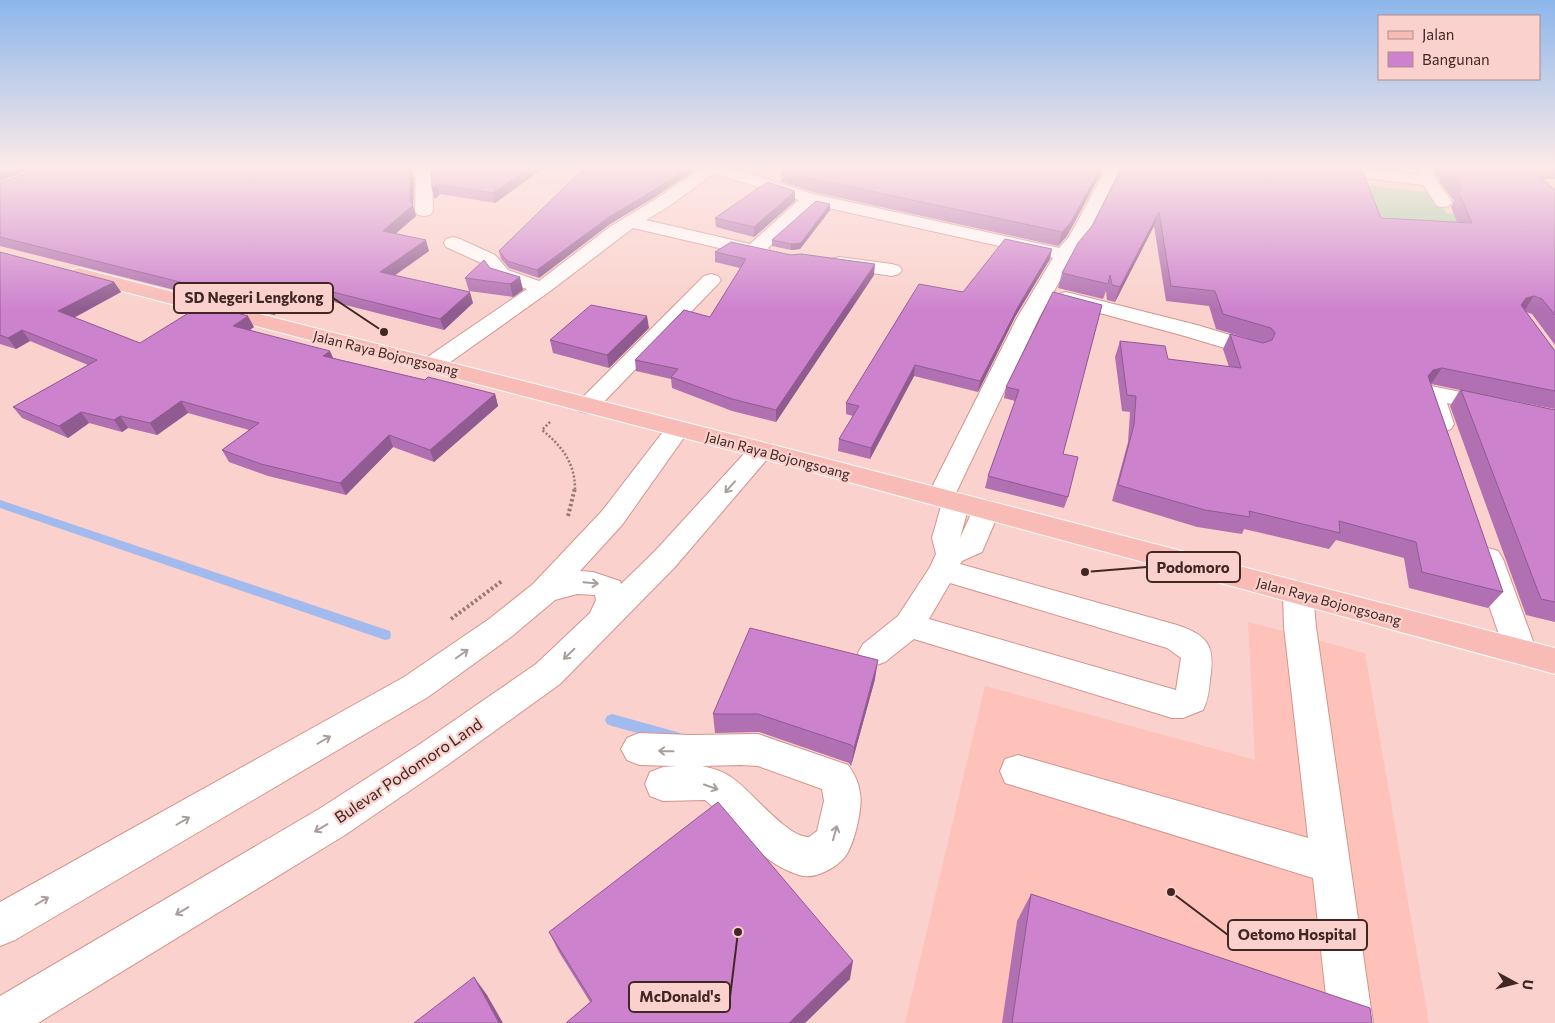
<svg xmlns="http://www.w3.org/2000/svg" width="1555" height="1023" font-family="Commissioner,sans-serif">
	<rect width="100%" height="100%" fill="#fad1cc"/>
	<!-- built -->
	<path fill="#fec2ba" d="M 1248,622 L 1365,653 L 1429,1023 L 905,1023 L 985,686 L 1255,760 Z"/>
	<!-- green -->
	<path fill="#a0d1a3" d="M 1366,185 L 1435,193 L 1446,213 L 1465,215 L 1471,225 L 1382,223 Z"/>
	<g fill="none" stroke-linecap="round" stroke-linejoin="round">
		<!-- stream -->
		<g fill="#a3baef" fill-rule="evenodd">
			<path d="M 0,500 L 390,631 L 391,635 L 390,639 L 385,640 L 0,508 Z"/>
			<path d="M 612,714 L 677,732 L 682,734 L 684,738 L 682,742 L 677,744 L 612,726 L 607,724 L 605,720 L 607,716 Z"/>
		</g>
		<defs>
			<g id="minor">
				<path d="M 427,167 L 475,167 L 473,170 L 432,176 L 433,211 L 430,215 L 424,216 L 418,215 L 415,211 L 416,177 L 375,178 L 369,176 L 367,173 L 369,170 L 375,168 Z"/>
				<path d="M 702,167 L 727,167 L 813,194 L 1059,248 L 1069,237 L 1102,176 L 1104,167 L 1120,167 L 1118,176 L 1086,239 L 1073,257 L 1039,318 L 956,493 L 966,495 L 970,502 L 960,538 L 976,503 L 986,500 L 996,503 L 1000,510 L 982,552 L 962,561 L 960,564 L 1177,625 C 1210,636 1215,647 1210,680 C 1209,691 1208,700 1203,710 L 1183,718 L 1172,718 L 914,639 L 885,662 L 874,666 L 863,662 L 858,653 L 863,644 L 898,616 L 930,567 L 936,554 L 932,538 L 941,506 L 931,504 L 927,497 L 1017,318 L 1053,258 L 815,205 L 768,248 L 771,252 L 769,256 L 762,258 L 633,228 L 549,292 L 439,370 L 431,372 L 423,370 L 420,365 L 423,360 L 527,289 L 494,278 L 481,263 L 446,247 L 444,243 L 446,239 L 453,237 L 460,239 L 495,255 L 508,270 L 539,281 L 611,226 L 656,199 ZM 713,174 L 716,174 L 799,200 L 750,244 L 646,220 L 668,207 ZM 950,583 L 1167,648 L 1181,658 L 1176,690 L 929,619 Z"/>
				<path d="M 1416,167 L 1432,167 L 1437,181 L 1452,202 L 1449,206 L 1443,207 L 1437,206 L 1423,185 L 1366,178 L 1360,176 L 1358,173 L 1360,170 L 1366,168 L 1419,175 Z"/>
				<path d="M 839,257 L 892,264 L 899,266 L 902,270 L 899,274 L 892,276 L 832,267 L 829,263 L 832,259 Z"/>
				<path d="M 711,274 L 718,276 L 721,280 L 718,284 L 595,411 L 587,413 L 579,411 L 575,406 L 579,401 L 704,276 Z"/>
				<path d="M 1066,292 L 1197,325 L 1263,345 L 1266,350 L 1263,355 L 1255,357 L 1181,335 L 1059,302 L 1056,298 L 1059,294 Z"/>
				<path d="M 1431,386 L 1555,411 L 1555,427 L 1447,403 L 1454,424 L 1451,429 L 1442,432 L 1433,429 L 1419,393 L 1423,388 Z"/>
				<path d="M 678,421 L 687,424 L 690,429 L 622,525 L 580,571 L 593,572 L 620,581 L 621,584 L 655,551 L 753,444 L 762,442 L 771,444 L 775,450 L 675,567 L 560,684 L 446,766 L 345,835 L 38,1023 L 0,1023 L 0,996 L 319,809 L 420,744 L 536,664 L 590,613 L 596,600 L 595,595 L 577,594 L 555,600 L 511,637 L 428,697 L 15,940 L 0,946 L 0,902 L 404,677 L 489,619 L 533,584 L 602,511 L 669,424 Z"/>
				<path d="M 1488,548 L 1498,551 L 1503,559 L 1537,652 L 1532,661 L 1521,665 L 1510,661 L 1505,652 L 1473,559 L 1478,551 Z"/>
				<path d="M 1298,581 L 1309,585 L 1313,593 L 1316,627 L 1373,1023 L 1329,1023 L 1313,878 L 1018,787 L 1005,783 L 1000,771 L 1005,759 L 1018,755 L 1308,838 L 1284,627 L 1283,593 L 1287,585 Z"/>
				<path d="M 639,733 L 690,735 L 758,734 L 848,765 C 854,773 859,783 860,793 C 863,807 854,847 844,858 C 834,869 814,880 799,875 C 758,862 737,826 705,800 L 663,801 L 650,796 L 645,784 L 650,772 L 663,767 L 676,766 L 639,765 L 627,760 L 621,749 L 627,738 ZM 740,765 L 758,766 L 822,789 L 824,801 L 817,831 L 809,837 C 787,838 751,790 731,777 C 723,771 711,768 702,766 Z"/>
			</g>
			<path id="major" d="M 79,268 L 762,442 L 1555,648 L 1555,674 L 757,457 L 72,278 L 69,274 L 72,270 Z"/>
		</defs>
		<!-- minor casing -->
		<use href="#minor" stroke="#d4948d" stroke-width="2"/>
		<!-- major casing -->
		<use href="#major" stroke="#fff" stroke-width="2"/>
		<!-- path-far1 -->
		<path stroke="#987773" stroke-width="2.5" stroke-dasharray="2 2" stroke-linecap="butt" d="M 550,422 L 542,430 C 562,446 575,463 575,489"/>
		<!-- path -->
		<g stroke="#987773" stroke-width="4" stroke-dasharray="2.5 2.5" stroke-linecap="butt">
			<path d="M 568,516 L 575,488"/>
			<path d="M 451,619 L 502,581"/>
		</g>
		<!-- minor -->
		<use href="#minor" fill="#fff" fill-rule="evenodd"/>
		<!-- major -->
		<use href="#major" fill="#f8bbb5" fill-rule="evenodd"/>
	</g>
	<!-- wall -->
	<g fill="#b070b1">
		<path d="M 431,167 L 545,167 L 495,203 L 440,194 L 435,199 L 432,189 Z"/>
		<path d="M 585,167 L 699,167 L 655,197 L 610,224 L 539,278 L 509,268 L 501,259 L 499,251 Z"/>
		<path d="M 784,167 L 1102,167 L 1100,175 L 1067,236 L 1058,246 L 813,192 L 781,182 L 781,169 Z"/>
		<path d="M 1121,167 L 1381,218 L 1457,222 L 1451,207 L 1454,201 L 1440,182 L 1433,167 L 1555,167 L 1555,179 L 1543,179 L 1555,190 L 1555,345 L 1532,314 L 1526,312 L 1555,351 L 1555,409 L 1494,397 L 1555,410 L 1555,622 L 1526,615 L 1450,406 L 1460,390 L 1431,384 L 1503,592 L 1488,608 L 1409,588 L 1404,558 L 1336,540 L 1329,549 L 1244,529 L 1242,534 L 1197,527 L 1112,501 L 1128,442 L 1130,412 L 1122,411 L 1115,357 L 1120,341 L 1168,359 L 1229,367 L 1223,349 L 1230,334 L 1263,343 L 1216,329 L 1209,306 L 1166,301 L 1154,226 L 1115,302 L 1107,300 L 1106,291 L 1103,299 L 1058,288 L 1062,273 L 1092,226 Z"/>
		<path d="M 414,178 L 413,206 L 416,216 L 395,234 L 429,251 L 395,275 L 473,303 L 444,330 L 306,295 L 274,315 L 0,246 L 0,183 Z"/>
		<path d="M 795,191 L 795,201 L 754,237 L 716,227 L 715,218 Z"/>
		<path d="M 830,204 L 830,210 L 800,249 L 791,250 L 772,246 L 772,240 Z"/>
		<path d="M 0,252 L 114,282 L 121,292 L 74,318 L 140,343 L 254,327 L 250,330 L 333,358 L 425,380 L 495,394 L 498,406 L 434,462 L 393,447 L 346,495 L 268,476 L 229,462 L 222,450 L 249,430 L 188,413 L 157,435 L 128,428 L 122,432 L 89,423 L 68,438 L 22,418 L 13,407 L 88,365 L 30,341 L 16,349 L 0,344 Z"/>
		<path d="M 715,252 L 791,255 L 874,275 L 776,422 L 732,411 L 672,388 L 671,379 L 636,371 L 635,360 L 710,317 L 740,268 L 715,262 Z"/>
		<path d="M 1050,259 L 1015,317 L 978,392 L 914,376 L 870,459 L 838,451 L 839,439 L 853,416 L 846,414 L 846,403 L 963,292 Z"/>
		<path d="M 490,268 L 523,290 L 513,297 L 469,291 L 465,278 Z"/>
		<path d="M 1102,305 L 1063,454 L 1068,497 L 1064,508 L 985,488 L 988,476 L 1015,401 L 1004,398 L 1006,387 Z"/>
		<path d="M 649,328 L 609,368 L 553,353 L 550,340 Z"/>
		<path d="M 875,679 L 851,766 L 849,763 L 759,732 L 715,733 L 713,714 Z"/>
		<path d="M 1031,894 L 1372,1023 L 1002,1023 L 1017,921 Z"/>
		<path d="M 549,932 L 850,979 L 805,1023 L 566,1023 L 590,1002 L 559,952 Z"/>
	</g>
	<!-- shaded-wall -->
	<g fill="#905b90">
		<path d="M 5,167 L 36,167 L 0,181 L 0,169 Z"/>
		<path d="M 530,167 L 545,167 L 495,203 L 493,193 Z"/>
		<path d="M 689,167 L 699,167 L 655,197 L 610,224 L 539,278 L 537,270 L 609,217 Z"/>
		<path d="M 1101,167 L 1102,167 L 1100,175 L 1067,236 L 1058,246 L 1062,232 Z"/>
		<path d="M 411,168 L 414,178 L 413,206 L 416,216 L 386,242 L 383,231 L 410,201 Z"/>
		<path d="M 437,184 L 440,194 L 435,199 L 432,189 Z"/>
		<path d="M 795,191 L 795,201 L 754,237 L 754,227 Z"/>
		<path d="M 830,204 L 830,210 L 800,249 L 791,250 L 791,244 Z"/>
		<path d="M 1159,212 L 1154,226 L 1115,302 L 1120,287 Z"/>
		<path d="M 426,240 L 429,251 L 384,283 L 380,272 Z"/>
		<path d="M 1052,249 L 1050,259 L 1015,317 L 978,392 L 980,381 L 1018,307 Z"/>
		<path d="M 875,264 L 874,275 L 776,422 L 776,410 Z"/>
		<path d="M 520,277 L 523,290 L 513,297 L 510,284 Z"/>
		<path d="M 114,282 L 121,292 L 65,322 L 58,311 Z"/>
		<path d="M 301,284 L 306,295 L 274,315 L 268,304 Z"/>
		<path d="M 470,292 L 473,303 L 444,330 L 440,319 Z"/>
		<path d="M 1534,296 L 1524,311 L 1515,313 L 1526,298 Z"/>
		<path d="M 248,316 L 254,327 L 239,337 L 233,326 Z"/>
		<path d="M 647,316 L 649,328 L 609,368 L 607,355 Z"/>
		<path d="M 22,330 L 30,341 L 16,349 L 8,338 Z"/>
		<path d="M 330,351 L 335,362 L 323,356 Z"/>
		<path d="M 915,365 L 914,376 L 870,459 L 871,448 Z"/>
		<path d="M 1442,368 L 1431,384 L 1423,386 L 1428,376 L 1433,370 Z"/>
		<path d="M 495,394 L 498,406 L 434,462 L 430,450 Z"/>
		<path d="M 181,401 L 188,413 L 157,435 L 150,423 Z"/>
		<path d="M 81,412 L 89,423 L 68,438 L 59,426 Z"/>
		<path d="M 120,416 L 128,428 L 122,432 L 114,420 Z"/>
		<path d="M 389,435 L 393,447 L 346,495 L 340,483 Z"/>
		<path d="M 878,660 L 875,679 L 851,766 L 854,748 Z"/>
		<path d="M 853,961 L 850,979 L 805,1023 L 789,1023 Z"/>
		<path d="M 474,977 L 487,995 L 503,1023 L 499,1023 Z"/>
	</g>
	<!-- building -->
	<g fill="#cd82ce" stroke="#905b90">
		<path d="M 42,167 L 321,167 L 351,169 L 411,168 L 410,201 L 413,205 L 383,231 L 426,240 L 380,272 L 470,292 L 440,319 L 301,284 L 268,304 L 0,237 L 0,183 Z"/>
		<path d="M 431,167 L 530,167 L 493,193 L 437,184 L 432,189 Z"/>
		<path d="M 585,167 L 689,167 L 654,190 L 609,217 L 537,270 L 507,261 L 499,251 Z"/>
		<path d="M 784,167 L 1101,167 L 1071,222 L 1062,232 L 814,179 L 781,169 Z"/>
		<path d="M 1122,167 L 1361,167 L 1381,218 L 1472,223 L 1459,193 L 1461,187 L 1447,167 L 1530,167 L 1555,190 L 1555,315 L 1542,299 L 1534,296 L 1526,298 L 1521,305 L 1555,351 L 1555,391 L 1442,368 L 1433,370 L 1428,376 L 1503,592 L 1422,572 L 1416,542 L 1339,521 L 1340,533 L 1249,511 L 1250,517 L 1205,510 L 1118,485 L 1134,425 L 1136,396 L 1127,395 L 1120,341 L 1165,346 L 1168,359 L 1241,368 L 1230,334 L 1263,343 L 1272,340 L 1275,333 L 1271,328 L 1223,314 L 1215,291 L 1171,286 L 1159,212 L 1120,287 L 1112,285 L 1110,275 L 1108,284 L 1062,273 L 1078,243 L 1092,226 Z"/>
		<path d="M 767,182 L 795,191 L 754,227 L 715,218 Z"/>
		<path d="M 816,201 L 830,204 L 801,243 L 791,244 L 772,240 Z"/>
		<path d="M 1005,239 L 1052,249 L 1018,307 L 980,381 L 915,365 L 871,448 L 839,439 L 859,406 L 846,403 L 919,284 L 963,292 Z"/>
		<path d="M 731,242 L 791,255 L 801,254 L 875,264 L 776,410 L 732,399 L 671,377 L 678,369 L 635,360 L 684,310 L 710,317 L 746,259 L 715,252 Z"/>
		<path d="M 0,252 L 114,282 L 58,311 L 140,343 L 203,304 L 248,316 L 233,326 L 330,351 L 323,356 L 425,380 L 428,377 L 495,394 L 430,450 L 389,435 L 340,483 L 261,464 L 222,450 L 259,423 L 181,401 L 150,423 L 120,416 L 114,420 L 81,412 L 59,426 L 13,407 L 97,360 L 22,330 L 8,338 L 0,335 Z"/>
		<path d="M 484,260 L 490,268 L 520,277 L 510,284 L 465,278 Z"/>
		<path d="M 1053,292 L 1102,305 L 1063,454 L 1078,457 L 1068,497 L 988,476 L 1019,390 L 1006,387 Z"/>
		<path d="M 591,305 L 647,316 L 607,355 L 550,340 Z"/>
		<path d="M 1461,390 L 1555,410 L 1555,602 L 1541,599 Z"/>
		<path d="M 750,628 L 878,660 L 854,748 L 851,745 L 758,714 L 713,714 Z"/>
		<path d="M 718,802 L 853,961 L 789,1023 L 566,1023 L 592,1001 L 549,932 Z"/>
		<path d="M 1031,894 L 1370,1008 L 1372,1023 L 1012,1023 Z"/>
		<path d="M 474,977 L 499,1023 L 414,1023 Z"/>
	</g>
	<!-- one-way arrows -->
	<defs><path id="oneway-shaft" d="M-6 0H5M1.5-3L5.5 0L1.5 3" fill="none" stroke-width="1.6" stroke-linecap="round" stroke-linejoin="round" transform="scale(1.25)"/></defs>
	<g stroke="#a99e9c">
		<use href="#oneway-shaft" transform="translate(730 487) rotate(131)"/>
		<use href="#oneway-shaft" transform="translate(591 583) rotate(5)"/>
		<use href="#oneway-shaft" transform="translate(462 654) rotate(-35)"/>
		<use href="#oneway-shaft" transform="translate(569 654) rotate(136)"/>
		<use href="#oneway-shaft" transform="translate(324 740) rotate(-30)"/>
		<use href="#oneway-shaft" transform="translate(666 751) rotate(-179)"/>
		<use href="#oneway-shaft" transform="translate(711 787) rotate(19)"/>
		<use href="#oneway-shaft" transform="translate(183 821) rotate(-30)"/>
		<use href="#oneway-shaft" transform="translate(321 828) rotate(149)"/>
		<use href="#oneway-shaft" transform="translate(835 833) rotate(-74)"/>
		<use href="#oneway-shaft" transform="translate(42 901) rotate(-30)"/>
		<use href="#oneway-shaft" transform="translate(182 911) rotate(149)"/>
	</g>
	<!-- sky -->
	<linearGradient id="sky" x2="0" y2="1"><stop stop-color="#8cb6eb"/><stop offset="0.54" stop-color="#fdeae8"/><stop offset="1" stop-color="#fdeae8" stop-opacity="0"/></linearGradient>
	<rect width="1555" height="310" fill="url(#sky)"/>
	<g text-anchor="middle" dominant-baseline="central" stroke-width="4.5" stroke-linejoin="round" paint-order="stroke">
		<!-- street labels -->
		<g font-size="14" fill="#402724" stroke="#fad1cc">
			<text transform="translate(386 353) rotate(14)">Jalan Raya Bojongsoang</text>
			<text transform="translate(778 455) rotate(15)">Jalan Raya Bojongsoang</text>
			<text transform="translate(1329 601) rotate(15)">Jalan Raya Bojongsoang</text>
		</g>
		<!-- near-street labels -->
		<g font-size="16" fill="#402724" stroke="#fad1cc">
			<text transform="translate(408 770) rotate(-34)">Bulevar Podomoro Land</text>
		</g>
	</g>
	<!-- callouts -->
	<path fill="none" stroke="#402724" stroke-width="2" d="M384 332L333 298M1085 572L1147 567M1171 892L1228 935M738 932L730 997"/>
	<g fill="#402724" stroke="#fad1cc" stroke-width="2">
		<circle cx="384" cy="332" r="5"/>
		<circle cx="1085" cy="572" r="5"/>
		<circle cx="1171" cy="892" r="5"/>
		<circle cx="738" cy="932" r="5"/>
	</g>
	<g fill="#fad1cc" stroke="#402724" stroke-width="2">
		<rect x="174" y="283" width="159" height="30" rx="5"/>
		<rect x="1147" y="552" width="93" height="30" rx="5"/>
		<rect x="1228" y="920" width="139" height="30" rx="5"/>
		<rect x="629" y="982" width="101" height="30" rx="5"/>
	</g>
	<g font-size="15" text-anchor="middle" font-weight="bold" fill="#402724">
		<text x="254" y="303">SD Negeri Lengkong</text>
		<text x="1193" y="573">Podomoro</text>
		<text x="1297" y="940">Oetomo Hospital</text>
		<text x="680" y="1002">McDonald's</text>
	</g>
	<!-- legend -->
	<rect x="1378" y="15" width="162" height="65" fill="#fad1cc" stroke="#b08d89"/>
	<rect x="1388" y="31" width="25" height="8" fill="#f8bbb5" stroke="#b08d89"/>
	<text x="1422" y="40" font-size="15" fill="#402724">Jalan</text>
	<rect x="1388" y="52" width="25" height="15" fill="#cd82ce" stroke="#b08d89"/>
	<text x="1422" y="65" font-size="15" fill="#402724">Bangunan</text>
	<!-- north arrow -->
	<g transform="translate(1515 983) rotate(97)" stroke="#fad1cc" stroke-width="4" paint-order="stroke">
	<path d="M0-4L9 19L0 12L-9 19Z" fill="#402724"/>
	<text y="-8" font-size="14" font-weight="bold" text-anchor="middle" fill="#402724">U</text>
	</g>
</svg>
